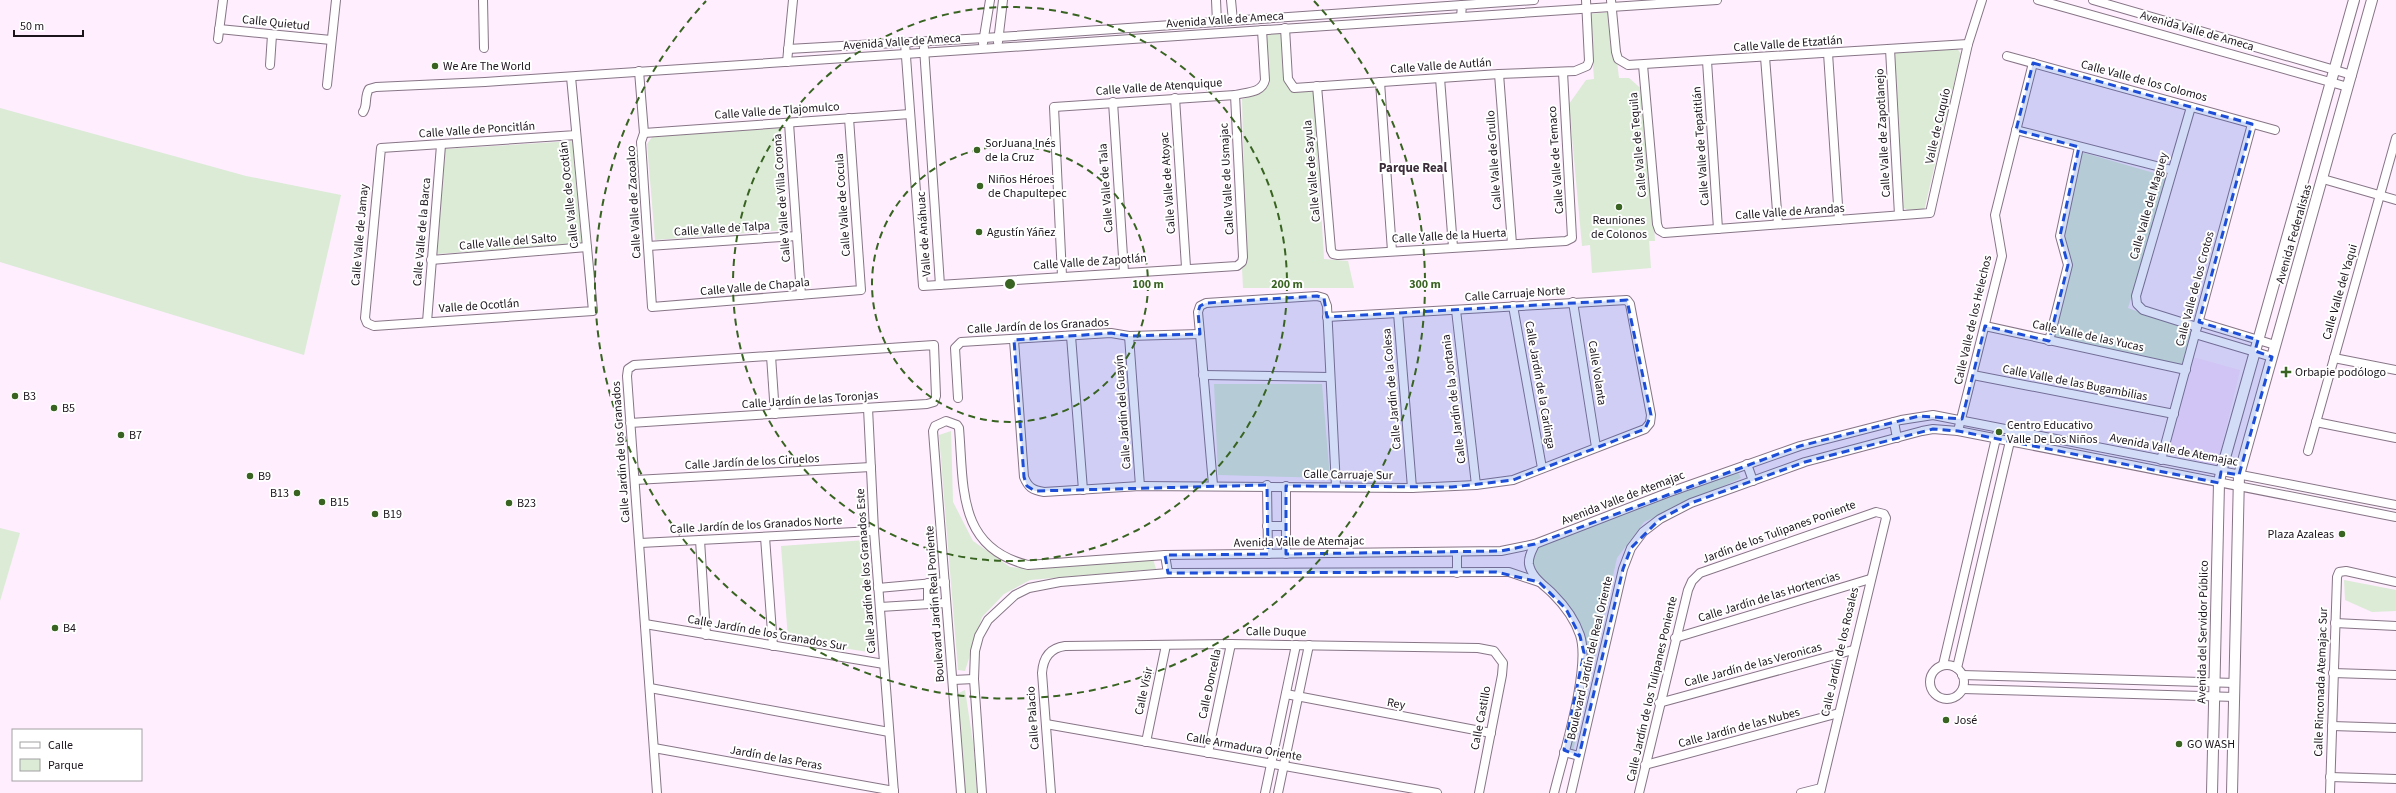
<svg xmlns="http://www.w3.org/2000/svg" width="2396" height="793" font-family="'Source Sans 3',sans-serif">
	<rect width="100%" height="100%" fill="#feeefe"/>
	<!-- built -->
	<path fill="#fde3fc" d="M 2193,357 L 2240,370 L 2217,466 L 2168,454 Z"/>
	<!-- green -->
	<g fill="#dbebd6">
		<path d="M 1611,12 L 1619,78 L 1629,78 L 1646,93 L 1655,241 L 1649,241 L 1651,268 L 1592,273 L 1590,245 L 1582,246 L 1569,104 L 1586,80 L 1594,79 L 1589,14 Z"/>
		<path d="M 1283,32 L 1289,86 L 1314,91 L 1324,259 L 1348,261 L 1354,288 L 1243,288 L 1242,268 L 1246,263 L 1242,99 L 1260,94 L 1267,87 L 1265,34 Z"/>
		<path d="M 1956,47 L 1961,54 L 1924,211 L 1909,211 L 1902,207 L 1893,51 Z"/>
		<path d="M 0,108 L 246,176 L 341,195 L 304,355 L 0,262 Z"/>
		<path d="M 781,128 L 786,230 L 655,240 L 647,144 L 652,137 Z"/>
		<path d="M 573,141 L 582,244 L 437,254 L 445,149 Z"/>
		<path d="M 2081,152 L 2168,177 L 2128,308 L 2194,332 L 2184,367 L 2053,339 L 2071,265 L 2062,236 Z"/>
		<path d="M 1214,384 L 1322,384 L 1330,478 L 1218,475 Z"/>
		<path d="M 951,431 L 953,502 L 973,541 L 1010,567 L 1035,569 L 1153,559 L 1156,569 L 1030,580 L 1004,594 L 982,617 L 965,671 L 958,670 L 939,435 Z"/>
		<path d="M 1737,471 L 1741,478 L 1644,522 L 1617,558 L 1573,751 L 1565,749 L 1583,677 L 1581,635 L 1534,573 L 1530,555 L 1536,545 Z"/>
		<path d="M 0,528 L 20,533 L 0,601 Z"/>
		<path d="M 866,540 L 874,653 L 788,639 L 781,546 Z"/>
		<path d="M 2344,580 L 2396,590 L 2396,611 L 2372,612 L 2345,600 Z"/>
		<path d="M 965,690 L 974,749 L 977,793 L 965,793 L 957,694 Z"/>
	</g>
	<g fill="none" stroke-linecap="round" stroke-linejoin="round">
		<defs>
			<g id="minor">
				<path d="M 483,0 L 484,48"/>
				<path d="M 1216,0 L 1217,22"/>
				<path d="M 1231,0 L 1233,21"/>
				<path d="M 1611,0 L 1616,52 L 1618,59 L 1628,65 L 1968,44"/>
				<path d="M 2038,0 L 2348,87"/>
				<path d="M 2093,0 L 2352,75"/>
				<path d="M 1461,17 L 1462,5 L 1534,0"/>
				<path d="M 1285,28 L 1288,79 L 1294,88 L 1499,74 L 1575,71 L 1587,66 L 1589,61 L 1586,0"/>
				<path d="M 219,29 L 331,40"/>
				<path d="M 218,39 L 223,0"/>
				<path d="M 998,42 L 1003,0"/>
				<path d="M 905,43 L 923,286 L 1237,266 L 1242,262 L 1243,257 L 1235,95"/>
				<path d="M 983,43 L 990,0"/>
				<path d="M 924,48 L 940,285"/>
				<path d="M 788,49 L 984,38 L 1462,5"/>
				<path d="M 1890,49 L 1899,215"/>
				<path d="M 1828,53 L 1839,220"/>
				<path d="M 2007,56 L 2275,130"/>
				<path d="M 1765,57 L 1778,224"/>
				<path d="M 1707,61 L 1718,229"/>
				<path d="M 787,62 L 793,0"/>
				<path d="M 270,65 L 272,35"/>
				<path d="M 1643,65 L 1657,224 L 1659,230 L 1664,233 L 1930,213 L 1968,44 L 1982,0"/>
				<path d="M 639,71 L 644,133 L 641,142 L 652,307 L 861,290 L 849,118"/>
				<path d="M 1499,74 L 1512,244"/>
				<path d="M 571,77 L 593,311 L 374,326 L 367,323 L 365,318 L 381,148 L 576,135"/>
				<path d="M 1440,78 L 1453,247"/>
				<path d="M 1380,82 L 1392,251"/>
				<path d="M 327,85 L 336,0"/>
				<path d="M 1317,86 L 1331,250 L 1333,254 L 1338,255 L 1566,241 L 1572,238 L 1563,72"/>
				<path d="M 1175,98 L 1186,267"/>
				<path d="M 1113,102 L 1124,272"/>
				<path d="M 2191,107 L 2136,296 L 2137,304 L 2143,310 L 2197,327"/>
				<path d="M 363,112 C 368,105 364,97 369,89 L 376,87 L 485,82 L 1717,0"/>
				<path d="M 789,123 L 801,295"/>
				<path d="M 2016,130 L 2172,170"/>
				<path d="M 644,133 L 910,114"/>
				<path d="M 2323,179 L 2396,200"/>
				<path d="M 648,246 L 797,236"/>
				<path d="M 431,260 L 587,247"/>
				<path d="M 1062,276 L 1054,107 L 1235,95 C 1247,92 1262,93 1265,80 L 1262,30"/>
				<path d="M 1573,302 L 1596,447"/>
				<path d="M 1513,306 L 1542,468"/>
				<path d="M 1456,310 L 1476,485"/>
				<path d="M 1398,313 L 1412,488"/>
				<path d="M 427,322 L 441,145"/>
				<path d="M 2199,322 L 2275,345"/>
				<path d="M 1985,326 L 2186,370"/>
				<path d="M 2195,334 L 2272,357"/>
				<path d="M 1071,336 L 1083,490"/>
				<path d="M 1129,336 L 1140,486"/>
				<path d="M 1014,340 L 1024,477 C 1028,487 1032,490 1044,492 L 1140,486 L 1412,488 L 1476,485 L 1513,480 L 1645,429 L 1650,423 L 1651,415 L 1630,304 L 1627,300 L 1327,317"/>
				<path d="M 2049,341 L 2068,265 L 2060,236 L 2079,147"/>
				<path d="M 771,356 L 775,414"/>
				<path d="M 2334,358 L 2396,370"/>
				<path d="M 1203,375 L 1330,377"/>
				<path d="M 1973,375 L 2174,414"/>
				<path d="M 958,398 L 955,348 L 961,342 L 1111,333 L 1129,336 L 1200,334"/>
				<path d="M 868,408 L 874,531 L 894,793"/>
				<path d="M 1894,422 L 1897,438"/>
				<path d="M 2316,422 L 2396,438"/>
				<path d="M 630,423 L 927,404 L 934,402 L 936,396 L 934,345 L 634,365 L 628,369 L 627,376 L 657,793"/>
				<path d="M 1958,431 L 2002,256 L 1995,215 L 2033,63"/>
				<path d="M 2308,451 L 2396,138"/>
				<path d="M 2161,460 L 2252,124"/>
				<path d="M 1747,464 L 1753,481"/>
				<path d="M 635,480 L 871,467"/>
				<path d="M 1213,485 L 1200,334 L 1198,312 L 1200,306 L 1206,303 L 1317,296 L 1324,298 L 1327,306 L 1336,487"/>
				<path d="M 1267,485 L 1268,554"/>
				<path d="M 1286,486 L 1286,554"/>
				<path d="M 1267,526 L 1286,526"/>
				<path d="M 765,537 L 773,646"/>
				<path d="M 700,540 L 706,635"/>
				<path d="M 640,543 L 874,531"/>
				<path d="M 1535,544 C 1532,551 1528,556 1529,564 C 1531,577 1545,586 1553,594 C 1565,606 1575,620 1580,635 C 1591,668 1563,756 1554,793"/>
				<path d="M 1165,555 L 1168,573"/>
				<path d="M 1457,573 L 1457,552"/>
				<path d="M 878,588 L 945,582"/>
				<path d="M 928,604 L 928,583"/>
				<path d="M 880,607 L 946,603"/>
				<path d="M 2335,623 L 2396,626"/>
				<path d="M 645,624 L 884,664"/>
				<path d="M 1675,638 L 1870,579"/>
				<circle cx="1947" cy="682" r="17"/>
				<path d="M 1943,665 L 1997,434"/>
				<path d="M 1957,668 L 2011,437"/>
				<path d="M 2333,673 L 2396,675"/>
				<path d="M 1962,675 L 2235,683"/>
				<path d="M 953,680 L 974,679"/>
				<path d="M 650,688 L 889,732"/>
				<path d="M 1963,689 L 2235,697"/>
				<path d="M 1286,694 L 1491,733"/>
				<path d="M 1659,703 L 1853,650"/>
				<path d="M 1046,724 L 1437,793"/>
				<path d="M 2332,726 L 2396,728"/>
				<path d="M 1146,742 L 1166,645"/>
				<path d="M 654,748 L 894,791"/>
				<path d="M 1564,752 L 1579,756"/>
				<path d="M 1208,753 L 1231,644"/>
				<path d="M 1645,765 L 1839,713"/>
				<path d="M 2330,777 L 2396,779"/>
				<path d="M 961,793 L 933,431 L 935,426 L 946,421 L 957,425 L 959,428 C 964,487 957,548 1028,565 L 1165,555 L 1501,551 L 1535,544 L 1667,493 L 1800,446 L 1901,420 L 1933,415 L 2396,505"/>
				<path d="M 982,793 L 974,679 L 975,651 L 979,636 L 988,620 L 1015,595 L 1029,588 L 1060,582 L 1168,573 L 1496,572 L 1509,572 L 1539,582"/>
				<path d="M 1051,793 L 1042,673 C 1043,658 1050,648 1065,646 L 1231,644 L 1478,648 L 1494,651 L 1503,663 L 1502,675 L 1479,793"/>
				<path d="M 1265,793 L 1296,645"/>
				<path d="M 1278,793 L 1309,645"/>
				<path d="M 1571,793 L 1623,569 L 1631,548 L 1643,532 L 1660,519 L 1691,503 L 1805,462 L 1922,431 L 1933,429 L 1958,431 L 2396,517"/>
				<path d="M 1639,793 L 1688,590 L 1692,581 L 1700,573 L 1876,512 L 1884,514 L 1886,518 L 1820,793"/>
				<path d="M 1801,793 L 1821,788"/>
				<path d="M 2330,793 L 2337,577 L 2339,572 L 2346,571 L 2396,582"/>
			</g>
			<g id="tertiary">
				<path d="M 2212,793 L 2219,483 L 2221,472 L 2354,0"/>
				<path d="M 2232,793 L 2239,475 L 2372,0"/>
			</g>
		</defs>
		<!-- minor casing -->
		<use href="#minor" stroke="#877586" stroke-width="10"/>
		<!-- tertiary casing -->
		<use href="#tertiary" stroke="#877586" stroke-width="12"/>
		<!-- minor -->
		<use href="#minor" stroke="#fff" stroke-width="8"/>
		<!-- tertiary -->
		<use href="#tertiary" stroke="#fff" stroke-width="10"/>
	</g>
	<!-- marked area -->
	<path fill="#1d4ed8" fill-opacity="0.2" stroke="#1d4ed8" stroke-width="3" stroke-dasharray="8 5" stroke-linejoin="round" d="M 2033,63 L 2252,124 L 2199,322 L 2258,340 L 2255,351 L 2272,357 L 2239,475 L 2221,472 L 2219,483 L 1958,431 L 1933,429 L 1805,462 L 1691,503 L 1660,519 L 1631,548 L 1623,569 L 1579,756 L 1564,750 L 1584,653 L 1580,636 L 1566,609 L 1539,582 L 1496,572 L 1168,573 L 1165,555 L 1268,554 L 1267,485 L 1035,491 L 1027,486 L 1024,477 L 1014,340 L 1111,333 L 1129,336 L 1200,334 L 1198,312 L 1200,306 L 1206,303 L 1317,296 L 1324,298 L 1327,317 L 1627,300 L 1651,415 L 1645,429 L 1513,480 L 1452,487 L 1286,486 L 1286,554 L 1501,551 L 1535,544 L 1800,446 L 1919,416 L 1962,419 L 1985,326 L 2049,341 L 2068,265 L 2060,236 L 2079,147 L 2016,130 Z"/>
	<!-- distance rings -->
	<g fill="none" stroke="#386321" stroke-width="2" stroke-dasharray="7 5">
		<circle cx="1010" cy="284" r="138"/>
		<circle cx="1010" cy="284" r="277"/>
		<path d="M1314 1A415 415 0 1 1 706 1"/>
	</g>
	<!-- markers -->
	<g fill="#386321" stroke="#fff" stroke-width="1.5">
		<circle cx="435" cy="66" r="4"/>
		<circle cx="977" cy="150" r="4"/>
		<circle cx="980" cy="186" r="4"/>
		<circle cx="1619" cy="207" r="4"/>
		<circle cx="979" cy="232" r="4"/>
		<path d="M2284 366h4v4h4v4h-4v4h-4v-4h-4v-4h4z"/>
		<circle cx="15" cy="396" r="4"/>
		<circle cx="54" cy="408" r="4"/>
		<circle cx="1999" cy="432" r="4"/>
		<circle cx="121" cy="435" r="4"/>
		<circle cx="250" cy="476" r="4"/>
		<circle cx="297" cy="493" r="4"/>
		<circle cx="322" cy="502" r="4"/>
		<circle cx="509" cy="503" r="4"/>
		<circle cx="375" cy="514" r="4"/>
		<circle cx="2342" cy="534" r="4"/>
		<circle cx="55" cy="628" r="4"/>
		<circle cx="1946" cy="720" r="4"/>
		<circle cx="2179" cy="744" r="4"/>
	</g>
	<g text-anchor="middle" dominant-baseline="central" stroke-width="4" stroke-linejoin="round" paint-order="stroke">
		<!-- street labels -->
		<g font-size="12" fill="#1b141b" stroke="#fff">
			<text transform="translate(1225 20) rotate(-4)">Avenida Valle de Ameca</text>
			<text transform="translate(276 23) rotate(6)">Calle Quietud</text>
			<text transform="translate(2197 31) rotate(16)">Avenida Valle de Ameca</text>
			<text transform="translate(902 42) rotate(-4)">Avenida Valle de Ameca</text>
			<text transform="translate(1788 44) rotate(-4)">Calle Valle de Etzatlán</text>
			<text transform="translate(1441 66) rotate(-4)">Calle Valle de Autlán</text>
			<text transform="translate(2144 81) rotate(15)">Calle Valle de los Colomos</text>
			<text transform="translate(1159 87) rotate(-4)">Calle Valle de Atenquique</text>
			<text transform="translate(777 111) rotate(-4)">Calle Valle de Tlajomulco</text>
			<text transform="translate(1938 126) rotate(-77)">Valle de Cuquío</text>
			<text transform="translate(477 130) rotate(-4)">Calle Valle de Poncitlán</text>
			<text transform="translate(1883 133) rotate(-93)">Calle Valle de Zapotlanejo</text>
			<text transform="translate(1638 145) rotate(-95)">Calle Valle de Tequila</text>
			<text transform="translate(1701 146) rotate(-94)">Calle Valle de Tepatitlán</text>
			<text transform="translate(1494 160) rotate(-94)">Calle Valle de Grullo</text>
			<text transform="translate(1556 160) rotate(-94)">Calle Valle de Temaco</text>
			<text transform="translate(1312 171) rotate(-95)">Calle Valle de Sayula</text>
			<text transform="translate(1227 179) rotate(-93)">Calle Valle de Usmajac</text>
			<text transform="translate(1168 183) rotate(-94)">Calle Valle de Atoyac</text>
			<text transform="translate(1106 188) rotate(-94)">Calle Valle de Tala</text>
			<text transform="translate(569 195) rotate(-96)">Calle Valle de Ocotlán</text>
			<text transform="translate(782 198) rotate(-94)">Calle Valle de Villa Corona</text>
			<text transform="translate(634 202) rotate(-93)">Calle Valle de Zacoalco</text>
			<text transform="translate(843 205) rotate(-94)">Calle Valle de Cocula</text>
			<text transform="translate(2149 206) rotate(-74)">Calle Valle del Maguey</text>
			<text transform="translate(1790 212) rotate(-4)">Calle Valle de Arandas</text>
			<text transform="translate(722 229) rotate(-4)">Calle Valle de Talpa</text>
			<text transform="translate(422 232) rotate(-85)">Calle Valle de la Barca</text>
			<text transform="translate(924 234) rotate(-94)">Valle de Anáhuac</text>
			<text transform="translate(2294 234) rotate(-74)">Avenida Federalistas</text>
			<text transform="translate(360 235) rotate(-85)">Calle Valle de Jamay</text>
			<text transform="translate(1449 236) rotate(-3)">Calle Valle de la Huerta</text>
			<text transform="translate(508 242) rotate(-5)">Calle Valle del Salto</text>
			<text transform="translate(1090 262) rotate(-4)">Calle Valle de Zapotlán</text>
			<text transform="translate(755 287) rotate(-5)">Calle Valle de Chapala</text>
			<text transform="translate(2195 289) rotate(-75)">Calle Valle de los Crotos</text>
			<text transform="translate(2340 292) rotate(-74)">Calle Valle del Yaqui</text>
			<text transform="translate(1515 294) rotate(-4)">Calle Carruaje Norte</text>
			<text transform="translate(479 306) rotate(-4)">Valle de Ocotlán</text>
			<text transform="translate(1973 320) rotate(-77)">Calle Valle de los Helechos</text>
			<text transform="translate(1038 326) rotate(-3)">Calle Jardín de los Granados</text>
			<text transform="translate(2088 336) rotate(12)">Calle Valle de las Yucas</text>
			<text transform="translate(1597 373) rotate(81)">Calle Volanta</text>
			<text transform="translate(2075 383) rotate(11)">Calle Valle de las Bugambilias</text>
			<text transform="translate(1540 385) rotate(80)">Calle Jardín de la Carlinga</text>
			<text transform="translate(1392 389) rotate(-95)">Calle Jardín de la Colesa</text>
			<text transform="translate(1454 399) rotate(-97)">Calle Jardín de la Jortania</text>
			<text transform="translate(810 400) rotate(-4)">Calle Jardín de las Toronjas</text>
			<text transform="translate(1123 412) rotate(-94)">Calle Jardín del Guayín</text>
			<text transform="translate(2174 450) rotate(11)">Avenida Valle de Atemajac</text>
			<text transform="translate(621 452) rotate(-94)">Calle Jardín de los Granados</text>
			<text transform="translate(752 462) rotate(-3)">Calle Jardín de los Ciruelos</text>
			<text transform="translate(1348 475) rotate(1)">Calle Carruaje Sur</text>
			<text transform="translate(1623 498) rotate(-21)">Avenida Valle de Atemajac</text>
			<text transform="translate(756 525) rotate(-3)">Calle Jardín de los Granados Norte</text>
			<text transform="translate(1779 532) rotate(-20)">Jardín de los Tulipanes Poniente</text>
			<text transform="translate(1299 542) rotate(-1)">Avenida Valle de Atemajac</text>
			<text transform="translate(866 571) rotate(-94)">Calle Jardín de los Granados Este</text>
			<text transform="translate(1769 597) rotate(-17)">Calle Jardín de las Hortencias</text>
			<text transform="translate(935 604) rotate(-94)">Boulevard Jardín Real Poniente</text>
			<text transform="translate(1276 632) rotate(1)">Calle Duque</text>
			<text transform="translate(2203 632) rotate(-89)">Avenida del Servidor Público</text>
			<text transform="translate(767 633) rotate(10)">Calle Jardín de los Granados Sur</text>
			<text transform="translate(1840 652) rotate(-77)">Calle Jardín de los Rosales</text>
			<text transform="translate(1590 658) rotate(-77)">Boulevard Jardín del Real Oriente</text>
			<text transform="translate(1753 665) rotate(-15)">Calle Jardín de las Veronicas</text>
			<text transform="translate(2321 682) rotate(-88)">Calle Rinconada Atemajac Sur</text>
			<text transform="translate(1210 684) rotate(-78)">Calle Doncella</text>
			<text transform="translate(1652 689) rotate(-77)">Calle Jardín de los Tulipanes Poniente</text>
			<text transform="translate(1144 691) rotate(-78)">Calle Visir</text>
			<text transform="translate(1396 704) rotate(10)">Rey</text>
			<text transform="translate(1033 718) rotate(-94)">Calle Palacio</text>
			<text transform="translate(1481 718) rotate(-79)">Calle Castillo</text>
			<text transform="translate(1739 728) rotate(-15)">Calle Jardín de las Nubes</text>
			<text transform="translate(1244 747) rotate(10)">Calle Armadura Oriente</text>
			<text transform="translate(776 758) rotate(10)">Jardín de las Peras</text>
		</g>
		<!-- poi labels -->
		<g font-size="12" fill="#1b141b" stroke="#fff" text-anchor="start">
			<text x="443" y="66">We Are The World</text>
			<text x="985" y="143">SorJuana Inés<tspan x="985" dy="14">de la Cruz</tspan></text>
			<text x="988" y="179">Niños Héroes<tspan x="988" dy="14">de Chapultepec</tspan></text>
			<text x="1619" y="220" text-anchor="middle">Reuniones<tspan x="1619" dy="14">de Colonos</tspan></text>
			<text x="987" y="232">Agustín Yáñez</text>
			<text x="2295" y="372">Orbapie podólogo</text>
			<text x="23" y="396">B3</text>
			<text x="62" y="408">B5</text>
			<text x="2007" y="425">Centro Educativo<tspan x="2007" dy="14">Valle De Los Niños</tspan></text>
			<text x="129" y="435">B7</text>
			<text x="258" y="476">B9</text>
			<text x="289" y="493" text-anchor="end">B13</text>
			<text x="330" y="502">B15</text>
			<text x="517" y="503">B23</text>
			<text x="383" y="514">B19</text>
			<text x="2334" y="534" text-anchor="end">Plaza Azaleas</text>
			<text x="63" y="628">B4</text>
			<text x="1954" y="720">José</text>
			<text x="2187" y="744">GO WASH</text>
		</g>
		<!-- neighbourhood labels -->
		<g font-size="13" font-weight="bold" fill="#3b2c3a" stroke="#fff">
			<text x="1413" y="168">Parque Real</text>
		</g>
	</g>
	<circle cx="1010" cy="284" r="6" fill="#386321" stroke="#fff" stroke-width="2"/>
	<g font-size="12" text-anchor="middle" font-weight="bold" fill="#386321" stroke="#fff" stroke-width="4" stroke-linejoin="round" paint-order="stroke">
		<text x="1148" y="288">100 m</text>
		<text x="1287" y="288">200 m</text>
		<text x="1425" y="288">300 m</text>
	</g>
	<!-- legend -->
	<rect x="12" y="729" width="130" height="52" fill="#ffffff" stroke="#a4a1a4"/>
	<rect x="20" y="742" width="20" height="6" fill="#ffffff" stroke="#a4a1a4"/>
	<text x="48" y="749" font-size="12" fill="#1b141b">Calle</text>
	<rect x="20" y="759" width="20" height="12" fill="#dbebd6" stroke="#a4a1a4"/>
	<text x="48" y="769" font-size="12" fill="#1b141b">Parque</text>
	<!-- scale -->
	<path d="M14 30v6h69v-6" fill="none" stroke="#1b141b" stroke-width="2"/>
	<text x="20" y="30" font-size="12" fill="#1b141b" stroke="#ffffff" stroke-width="3" paint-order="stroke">50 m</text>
</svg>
